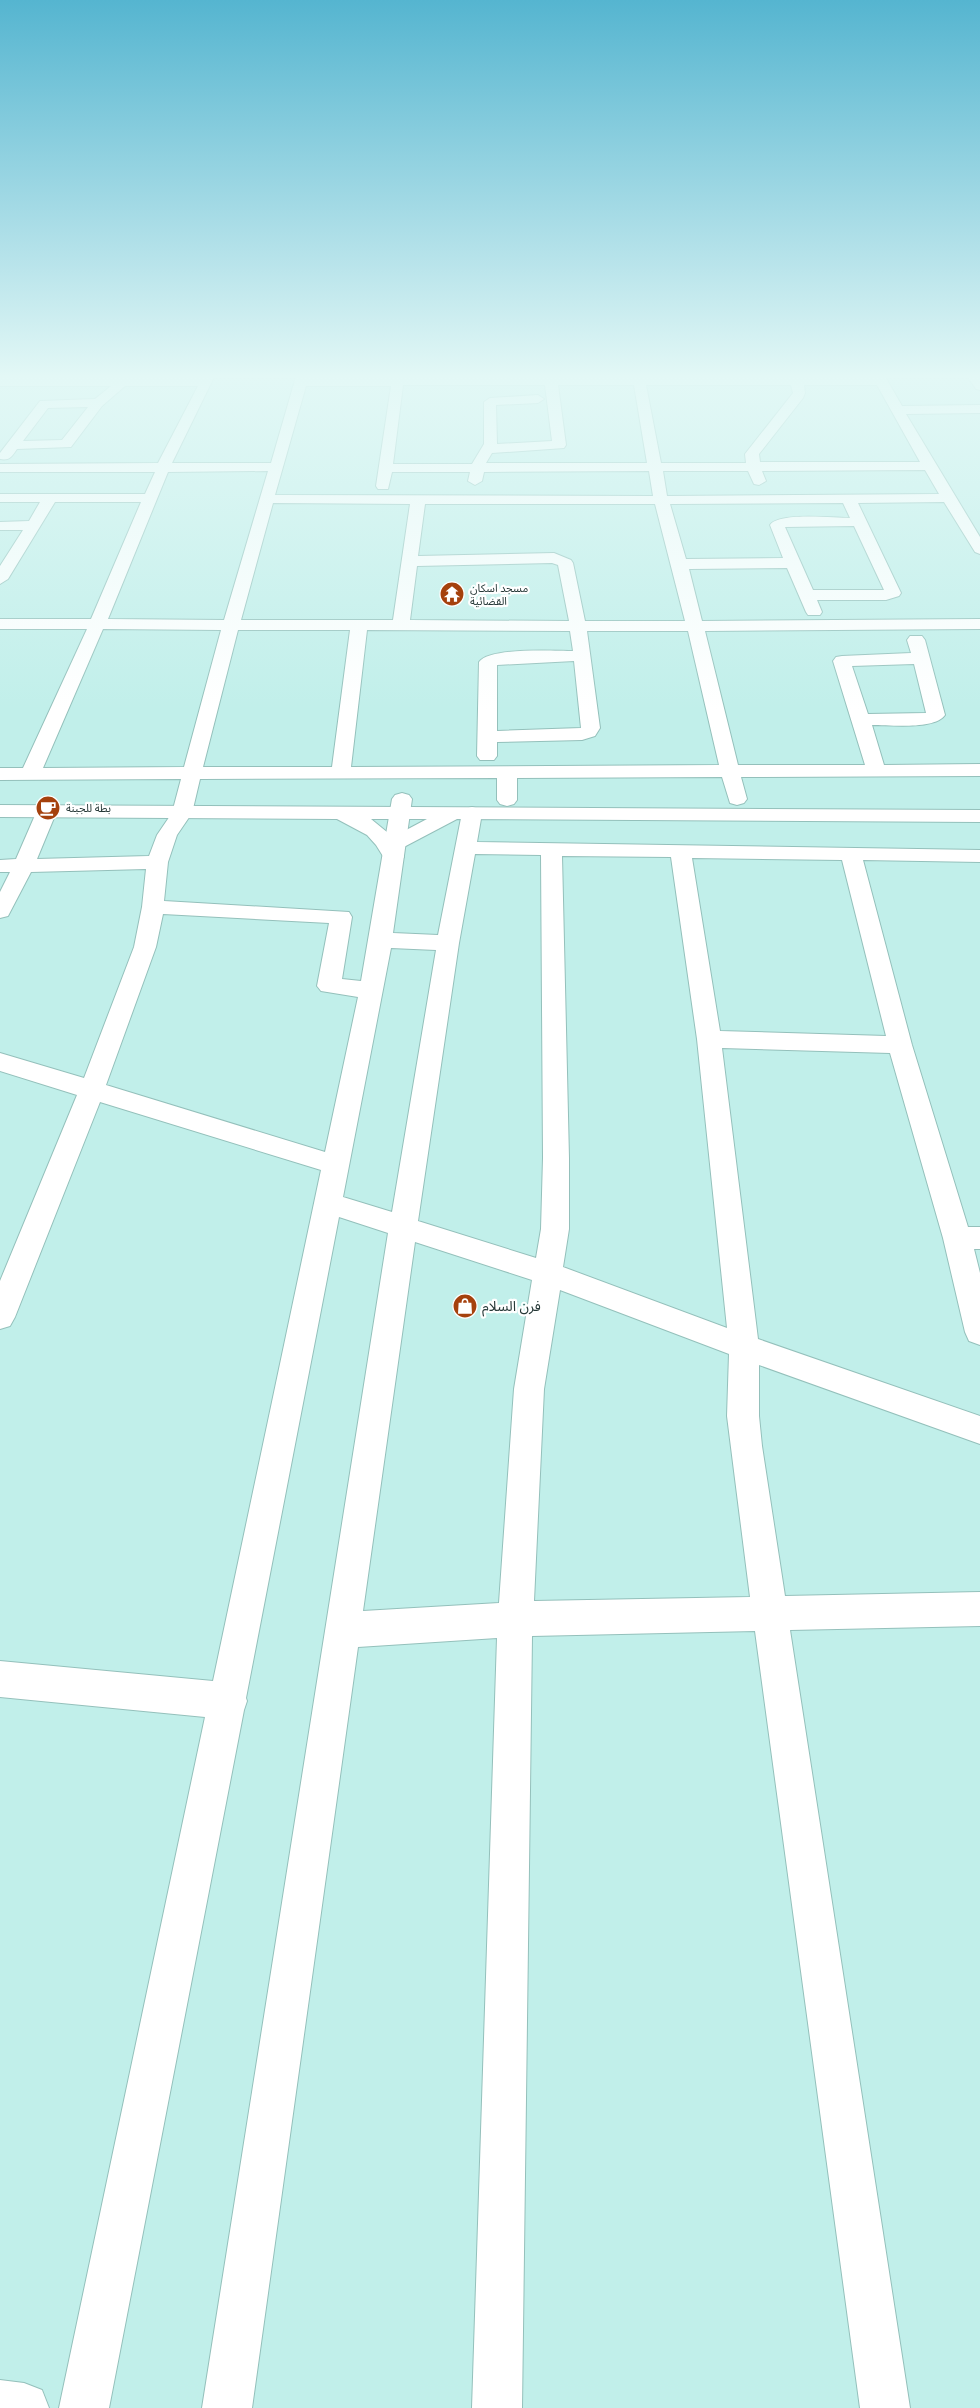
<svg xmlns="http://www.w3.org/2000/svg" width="980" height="2408" font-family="'Public Sans','Noto Sans Arabic',sans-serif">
	<rect width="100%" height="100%" fill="#c1efea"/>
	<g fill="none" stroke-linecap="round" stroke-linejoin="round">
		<defs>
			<g id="minor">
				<path d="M 204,373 L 216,373 L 172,463 L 271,463 L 297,373 L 309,373 L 308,378 L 392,378 L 393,373 L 405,373 L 404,378 L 633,378 L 632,373 L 644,373 L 645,378 L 873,377 L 871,373 L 883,373 L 902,406 L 980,405 L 980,413 L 906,414 L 980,537 L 980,554 L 975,552 L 944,502 L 858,503 L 901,593 L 899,596 L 886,600 L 817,600 L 822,612 L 820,615 L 808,615 L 806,612 L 787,568 L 689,569 L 702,621 L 980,619 L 980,629 L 705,631 L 738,765 L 865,765 L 833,661 L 836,657 L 842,656 L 911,653 L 907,640 L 910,636 L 922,636 L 925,640 L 945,715 C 935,730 890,725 872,725 L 884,765 L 980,764 L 980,776 L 741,777 L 747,799 L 744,803 L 737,805 L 730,803 L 722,777 L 517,778 L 517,800 L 514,804 L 507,806 L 500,804 L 497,800 L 497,778 L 200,779 L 192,813 L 177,835 L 168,862 L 164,901 L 349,912 L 352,917 L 342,979 L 361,981 L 392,799 L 395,795 L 402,793 L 409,795 L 412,799 L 393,933 L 438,935 L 462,813 L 465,809 L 472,807 L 479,809 L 482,813 L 477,842 L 980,850 L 980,862 L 863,860 L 912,1045 L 968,1227 L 980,1227 L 980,1249 L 974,1249 L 980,1273 L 980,1345 L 969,1341 L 965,1332 L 943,1238 L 890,1053 L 722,1048 L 758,1339 L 980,1416 L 980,1444 L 759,1365 L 759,1416 L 762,1446 L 785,1596 L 980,1592 L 980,1626 L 790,1630 L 910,2408 L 860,2408 L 755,1631 L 532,1636 L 522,2408 L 472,2408 L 497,1638 L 358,1647 L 252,2408 L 202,2408 L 388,1233 L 339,1217 L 246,1698 L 247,1701 L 244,1710 L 109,2408 L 59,2408 L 205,1717 L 0,1697 L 0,1661 L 213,1681 L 321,1170 L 100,1102 L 15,1317 L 10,1326 L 0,1329 L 0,1281 L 77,1095 L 0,1071 L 0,1053 L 84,1078 L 134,947 L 142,907 L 146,869 L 31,872 L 8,916 L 0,918 L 0,892 L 10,872 L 0,872 L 0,860 L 16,859 L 36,813 L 39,809 L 46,807 L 53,809 L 56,813 L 37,859 L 149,856 L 157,835 L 172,813 L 181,779 L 0,780 L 0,768 L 23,768 L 87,629 L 0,629 L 0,619 L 91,619 L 141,502 L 55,502 L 8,579 L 0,584 L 0,566 L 23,530 L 0,530 L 0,522 L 29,521 L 40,502 L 0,502 L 0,494 L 145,494 L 155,472 L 0,472 L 0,464 L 158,463 L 198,386 L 125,386 L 102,406 L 71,447 L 17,449 C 12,456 10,461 0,459 L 0,453 L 40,401 L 95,399 L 111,386 L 0,386 L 0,378 L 201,378 ZM 403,385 L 545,385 L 552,441 L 497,444 L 496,405 L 538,403 L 544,399 L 538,395 L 490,398 L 484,402 L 484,444 L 472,464 L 393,464 ZM 558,385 L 634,385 L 647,463 L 486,463 L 492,453 L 564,448 L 566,445 ZM 646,385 L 791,385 L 793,393 L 745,454 L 746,463 L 661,463 ZM 804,385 L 877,385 L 920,462 L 760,462 L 759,454 L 803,398 L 805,393 ZM 306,386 L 391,386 L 376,486 L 378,489 L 388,489 L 392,472 L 470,472 L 468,481 L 475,485 L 482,481 L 484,472 L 649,471 L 653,496 L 275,495 ZM 88,407 L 62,440 L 23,441 L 48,408 ZM 925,470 L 939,494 L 667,496 L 663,471 L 748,471 L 754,484 L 759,485 L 766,481 L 762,471 ZM 268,471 L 224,620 L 108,619 L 168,472 ZM 273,503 L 410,504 L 393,620 L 241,620 ZM 843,503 L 850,518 C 834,518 779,512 770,525 L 783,558 L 686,559 L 670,504 ZM 425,504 L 655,504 L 685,621 L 585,621 L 573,563 L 571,560 L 554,553 L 418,556 ZM 854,526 L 884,590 L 813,590 L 785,527 ZM 552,563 L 558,565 L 569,621 L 410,620 L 417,566 ZM 103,629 L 221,630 L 184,767 L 43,768 ZM 238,630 L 350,630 L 332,767 L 203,767 ZM 367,630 L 570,631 L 573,651 C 554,651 490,647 479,662 L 477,756 L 480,760 L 494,760 L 497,756 L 497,742 L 582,740 L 595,736 L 600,728 L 587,631 L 688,631 L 719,765 L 351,767 ZM 574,661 L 581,728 L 497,731 L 497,665 ZM 914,664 L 926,713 L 868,714 L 852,666 ZM 475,854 L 541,855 L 543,1158 L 541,1229 L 536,1258 L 418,1221 L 459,943 ZM 562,856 L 671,857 L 697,1039 L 727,1328 L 563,1267 L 569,1229 L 569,1158 ZM 692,858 L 842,860 L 886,1036 L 720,1031 ZM 163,914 L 329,923 L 317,986 L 321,991 L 358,997 L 325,1152 L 106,1085 L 156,947 ZM 391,948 L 436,950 L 392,1212 L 343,1197 ZM 415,1242 L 532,1280 L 514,1389 L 499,1603 L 363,1611 ZM 560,1290 L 729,1354 L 727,1416 L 750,1597 L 534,1601 L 544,1389 Z"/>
				<path d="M 965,373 L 977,373 L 980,377 L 980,390 L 976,389 Z"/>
				<path d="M 0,2380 L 24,2383 L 42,2390 L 49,2408 L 0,2408 Z"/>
			</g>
			<path id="highway" d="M 0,805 L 980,810 L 980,822 L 457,819 L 400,849 L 404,857 L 400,861 L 393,863 L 386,861 L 376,845 L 367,835 L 337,819 L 0,817 ZM 371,819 L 427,819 L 393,837 Z"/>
		</defs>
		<!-- minor casing -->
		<use href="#minor" stroke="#94c0bb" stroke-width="2"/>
		<!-- highway casing -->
		<use href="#highway" stroke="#94c0bb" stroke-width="2"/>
		<!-- minor -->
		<use href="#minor" fill="#fff" fill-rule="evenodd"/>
		<!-- highway -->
		<use href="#highway" fill="#fff" fill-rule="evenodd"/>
	</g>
	<!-- sky -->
	<linearGradient id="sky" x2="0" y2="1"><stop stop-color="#55b5d0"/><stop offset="0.53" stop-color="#e3f8f6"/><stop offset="1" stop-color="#e3f8f6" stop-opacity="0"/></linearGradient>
	<rect width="980" height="710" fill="url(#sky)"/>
	<!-- icons -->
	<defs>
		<symbol id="temple-disc" viewBox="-11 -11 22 22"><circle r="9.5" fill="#a5410d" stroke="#fff"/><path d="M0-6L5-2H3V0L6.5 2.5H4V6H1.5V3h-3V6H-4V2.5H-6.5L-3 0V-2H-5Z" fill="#fff"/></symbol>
		<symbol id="cafe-disc" viewBox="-11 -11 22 22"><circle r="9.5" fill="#a5410d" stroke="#fff"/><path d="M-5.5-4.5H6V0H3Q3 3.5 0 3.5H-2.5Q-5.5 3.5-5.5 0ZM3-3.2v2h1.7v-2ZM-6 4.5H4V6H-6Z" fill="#fff"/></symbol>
		<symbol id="shop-disc" viewBox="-11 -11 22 22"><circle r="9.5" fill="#a5410d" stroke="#fff"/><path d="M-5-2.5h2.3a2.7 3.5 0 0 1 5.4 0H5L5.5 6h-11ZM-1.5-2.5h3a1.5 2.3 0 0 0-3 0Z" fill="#fff"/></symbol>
	</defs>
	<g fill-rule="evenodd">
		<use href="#temple-disc" x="438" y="580" width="28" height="28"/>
		<use href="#cafe-disc" x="34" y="794" width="28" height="28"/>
		<use href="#shop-disc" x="451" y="1292" width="28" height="28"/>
	</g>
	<g text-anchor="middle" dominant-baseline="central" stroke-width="4.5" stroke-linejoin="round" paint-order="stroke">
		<!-- far-poi labels -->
		<g font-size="11" fill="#273938" stroke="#fff" text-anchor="start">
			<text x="470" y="588">مسجد اسكان<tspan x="470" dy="13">القضائية</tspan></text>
			<text x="66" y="808">بطة للجبنة</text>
		</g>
		<!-- poi labels -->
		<g font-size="14" fill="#273938" stroke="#fff" text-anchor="start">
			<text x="482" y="1306">فرن السلام</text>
		</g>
	</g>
</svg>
